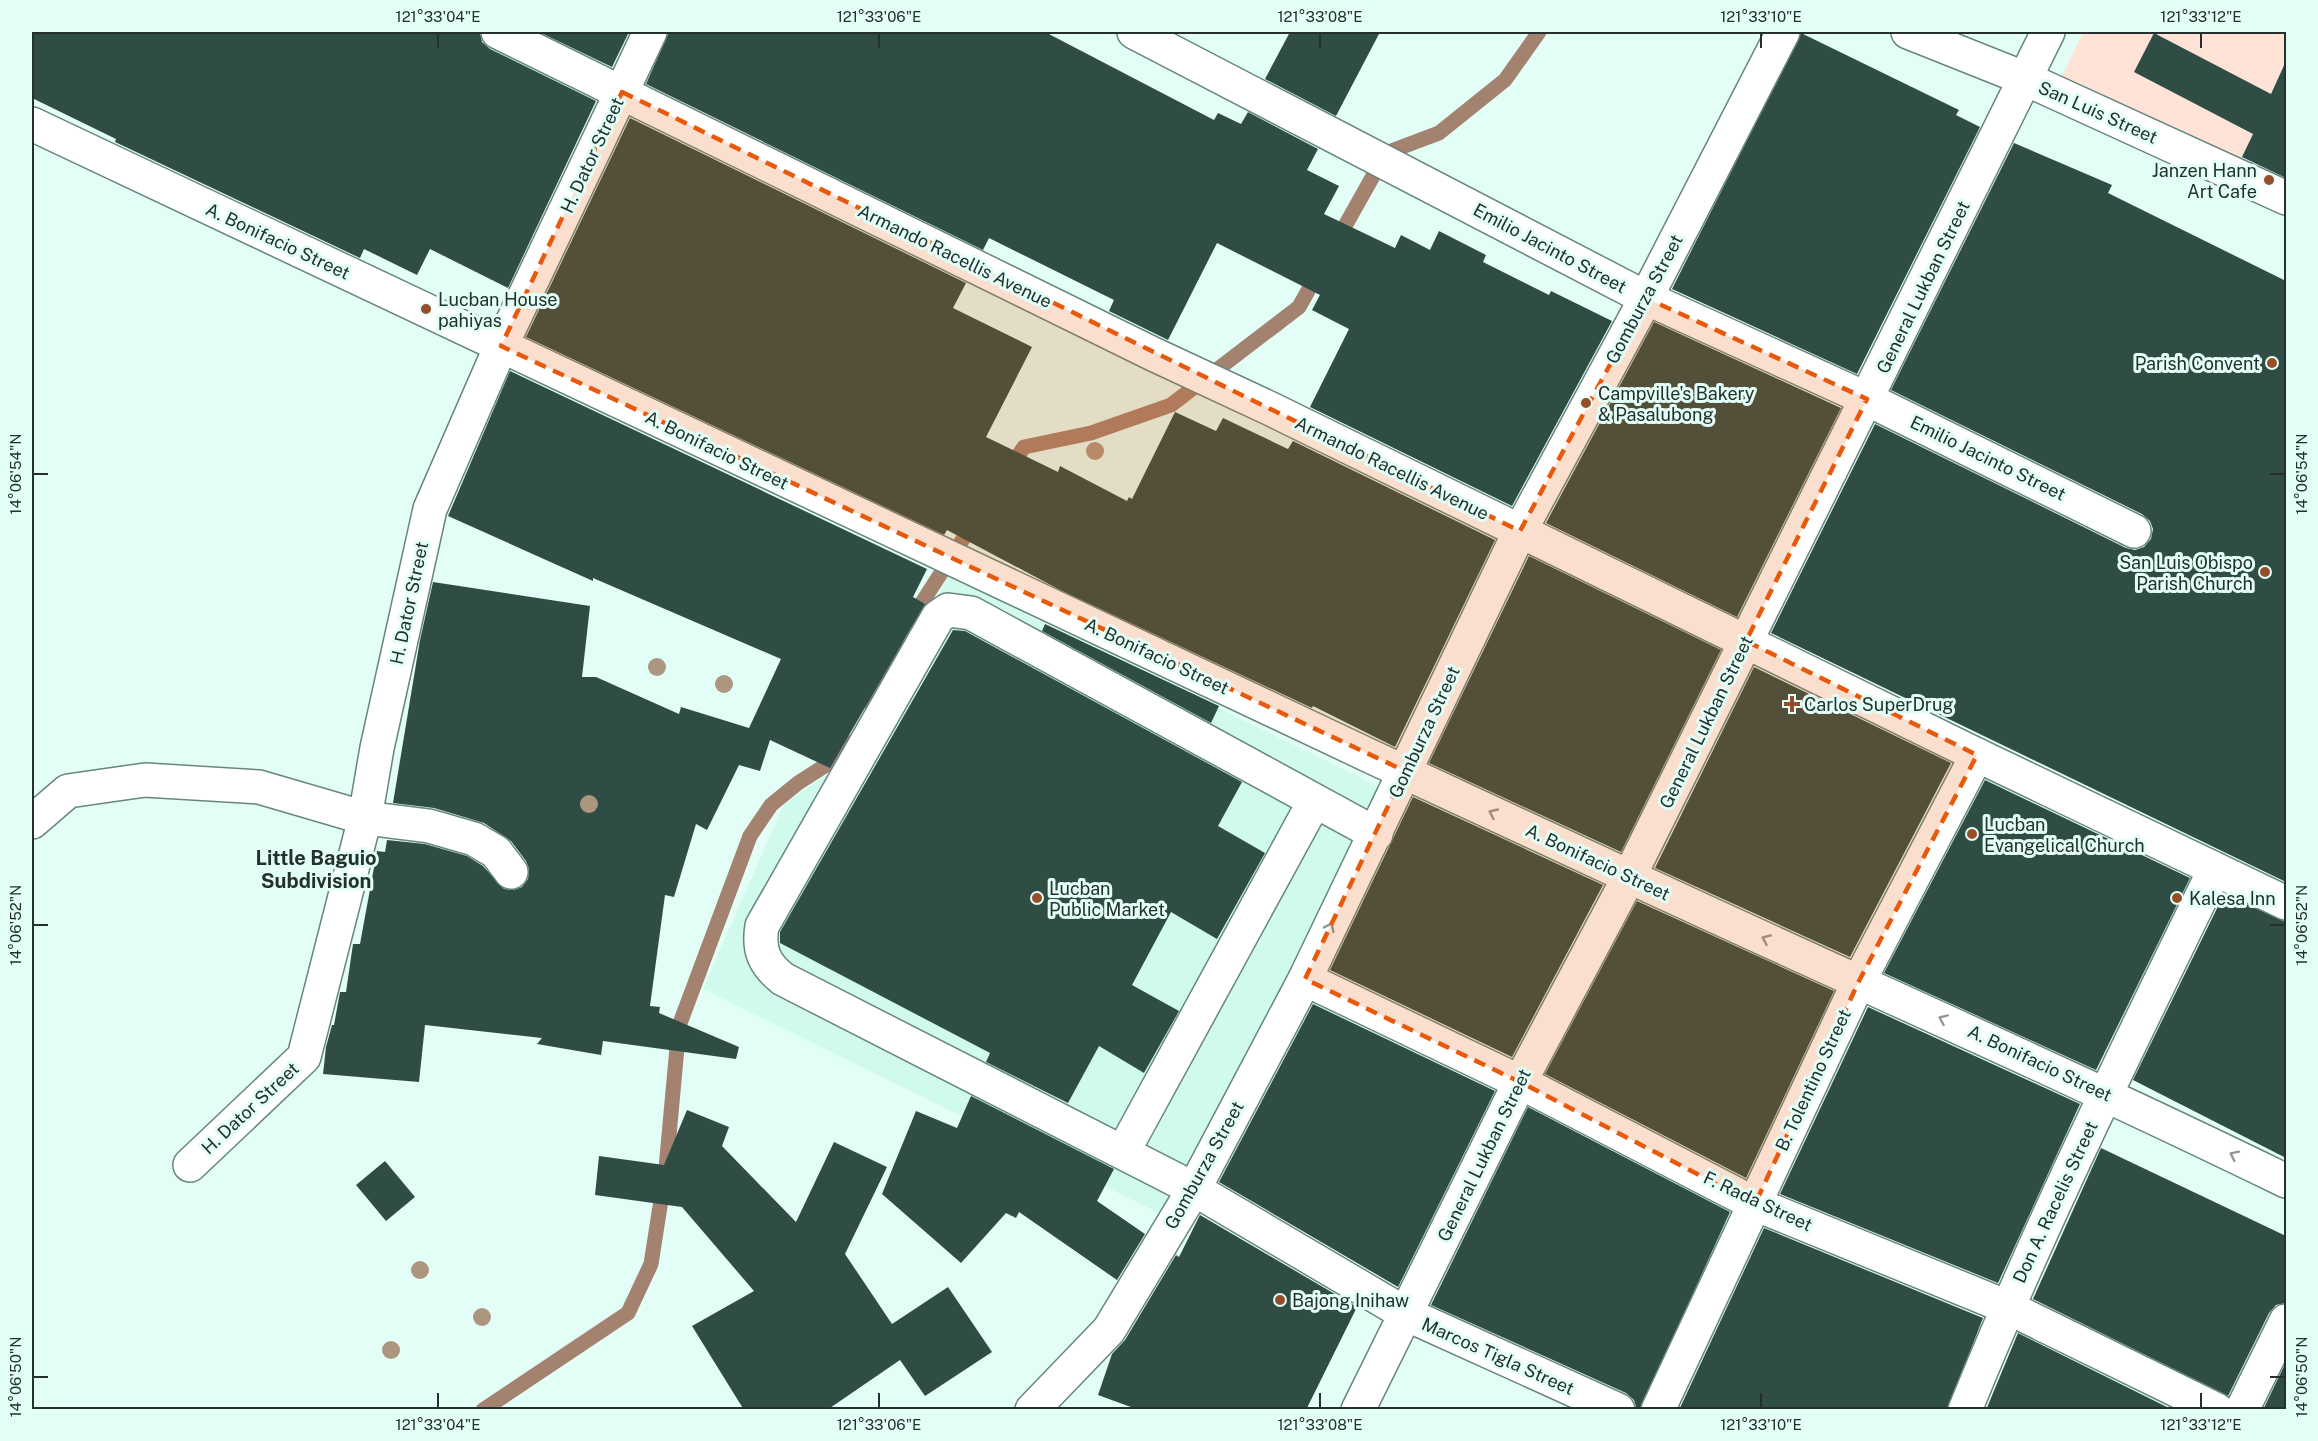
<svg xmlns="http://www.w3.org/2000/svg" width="2318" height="1441" font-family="'Public Sans',sans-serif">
	<rect width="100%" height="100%" fill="#e3fef6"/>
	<!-- built -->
	<path fill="#cffaed" d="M 948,576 L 1388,791 L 1163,1215 L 703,989 L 784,804 L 853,757 Z"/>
	<!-- green -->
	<path fill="#fee3d6" d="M 2083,32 L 2286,32 L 2286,61 L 2238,166 L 2060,81 Z"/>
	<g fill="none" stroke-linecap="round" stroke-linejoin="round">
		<!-- stream -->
		<g stroke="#a38270" stroke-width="15">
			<path d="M 1336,242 L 1386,153 L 1439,133 L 1505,80 L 1539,32"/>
			<path d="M 1009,469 L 1024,447 L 1091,433 L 1171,405 L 1299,307 L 1318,273"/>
			<path d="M 912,618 L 974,522"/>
			<path d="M 871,704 L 898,648"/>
			<path d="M 483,1410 L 628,1313 L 651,1264 L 666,1168 L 679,1026 L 750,836 L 771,805 L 798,783 L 848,751 L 853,742"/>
		</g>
	</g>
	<!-- building -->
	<g fill="#304d45">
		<path d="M 32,32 L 480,32 L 482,42 L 490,49 L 596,101 L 508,288 L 430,249 L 417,275 L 364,249 L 360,258 L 115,142 L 116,139 L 32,98 Z"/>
		<path d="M 539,32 L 629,32 L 612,67 Z"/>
		<path d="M 669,32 L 1045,32 L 1214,120 L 1218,113 L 1241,124 L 1248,112 L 1318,149 L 1307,170 L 1339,186 L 1324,214 L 1395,248 L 1401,235 L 1430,250 L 1439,231 L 1486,255 L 1483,262 L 1549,295 L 1551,291 L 1612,321 L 1512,506 L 1310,407 L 1349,329 L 1312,310 L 1320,295 L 1217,243 L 1168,340 L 1109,311 L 1114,300 L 989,238 L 983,250 L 646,84 Z"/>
		<path d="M 1290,32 L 1380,32 L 1336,116 L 1265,79 Z"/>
		<path d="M 1801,33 L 1959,110 L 1956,115 L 1980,127 L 1857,374 L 1672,289 Z"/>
		<path d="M 2154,33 L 2271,94 L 2286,61 L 2286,178 L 2242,157 L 2253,134 L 2134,72 Z"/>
		<path d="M 630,118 L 966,283 L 953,308 L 1032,347 L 986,437 L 1058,472 L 1060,466 L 1127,501 L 1129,497 L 1132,499 L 1175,412 L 1216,431 L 1223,418 L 1288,449 L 1293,441 L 1495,540 L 1395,747 L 1313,706 L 1312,708 L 1062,591 L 947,530 L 944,535 L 526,337 Z"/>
		<path d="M 2014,143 L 2112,185 L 2108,193 L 2286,281 L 2286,882 L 1771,633 L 1875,424 L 2126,548 L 2135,550 L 2144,547 L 2151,539 L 2153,529 L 2150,521 L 2142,514 L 1891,390 Z"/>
		<path d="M 1654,322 L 1841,408 L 1737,617 L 1546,523 Z"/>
		<path d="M 510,371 L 927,569 L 913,597 L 925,604 L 830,768 L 770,740 L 760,771 L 739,765 L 707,830 L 696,824 L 674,897 L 665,895 L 650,1006 L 660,1007 L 659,1013 L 739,1047 L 736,1059 L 603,1041 L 601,1055 L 537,1044 L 542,1038 L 425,1025 L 419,1082 L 323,1074 L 326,1047 L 332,1025 L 334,1025 L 340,992 L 346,992 L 353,944 L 360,944 L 377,851 L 385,852 L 387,840 L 425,844 L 467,856 L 483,866 L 504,889 L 514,890 L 522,887 L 528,879 L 529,869 L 526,861 L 511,841 L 484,823 L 434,808 L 393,803 L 420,640 L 433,582 L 590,606 L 582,677 L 596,677 L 679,714 L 681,707 L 749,728 L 781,659 L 593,578 L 593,581 L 448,516 Z"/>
		<path d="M 1529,556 L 1721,650 L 1621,852 L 1429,763 Z"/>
		<path d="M 1045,624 L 1219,706 L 1211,723 L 1042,631 Z"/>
		<path d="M 953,630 L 965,631 L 1242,782 L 1218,826 L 1265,853 L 1217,939 L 1171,912 L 1132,985 L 1179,1011 L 1144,1073 L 1099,1046 L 1068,1103 L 986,1062 L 990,1053 L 780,943 L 780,932 Z"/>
		<path d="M 1754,667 L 1951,763 L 1850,957 L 1655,868 Z"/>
		<path d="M 1985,780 L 2190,878 L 2096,1070 L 1884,973 Z"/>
		<path d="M 1413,797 L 1603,885 L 1512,1057 L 1330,970 Z"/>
		<path d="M 2224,894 L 2286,922 L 2286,1158 L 2133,1080 Z"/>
		<path d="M 1637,901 L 1834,991 L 1746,1178 L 1545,1074 Z"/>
		<path d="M 1313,1004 L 1495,1091 L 1398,1287 L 1219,1182 Z"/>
		<path d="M 1868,1007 L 2080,1104 L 1998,1283 L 1780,1194 Z"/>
		<path d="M 971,1096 L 1114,1169 L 1097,1201 L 1145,1234 L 1117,1280 L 1019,1212 L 1016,1218 L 1006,1213 L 961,1263 L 882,1194 L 916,1111 L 957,1128 Z"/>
		<path d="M 1528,1107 L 1730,1212 L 1640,1410 L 1637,1410 L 1634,1400 L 1626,1393 L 1431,1305 Z"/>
		<path d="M 687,1110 L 729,1127 L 722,1146 L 796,1222 L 834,1142 L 887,1167 L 845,1254 L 892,1324 L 948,1287 L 992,1352 L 925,1396 L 900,1360 L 827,1410 L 744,1410 L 692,1326 L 754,1291 L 682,1207 L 595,1195 L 599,1156 L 664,1165 Z"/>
		<path d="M 2101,1148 L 2286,1236 L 2286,1303 L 2276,1305 L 2269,1313 L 2228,1396 L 2033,1299 Z"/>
		<path d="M 385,1161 L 415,1197 L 386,1221 L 356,1185 Z"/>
		<path d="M 1200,1215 L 1357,1307 L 1306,1410 L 1139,1410 L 1098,1395 L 1112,1354 L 1125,1340 L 1176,1255 L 1179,1257 Z"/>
		<path d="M 1764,1228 L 1983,1318 L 1947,1410 L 1679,1410 Z"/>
		<path d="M 2018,1333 L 2173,1410 L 1986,1410 Z"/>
		<path d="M 2286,1362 L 2286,1410 L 2263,1410 Z"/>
	</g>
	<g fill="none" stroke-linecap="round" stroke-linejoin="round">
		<defs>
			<g id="minor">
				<path d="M 1134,32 L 1646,298 L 1867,399 L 2134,531"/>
				<path d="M 1908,32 L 2026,79 L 2286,198"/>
				<path d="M 32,124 C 563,375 1094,629 1628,876 C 1847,978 2069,1075 2286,1181"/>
				<path d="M 32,822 L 68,791 L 145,780 L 259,787 L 365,818 L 429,826 L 474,839 L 496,852 L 511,872"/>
				<path d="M 1376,834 L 971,613 L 948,610 L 938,617 L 762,926 C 758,950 764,964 783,979 L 1194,1189 L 1406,1314 L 1618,1410"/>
				<path d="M 1305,979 L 1520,1082 L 1755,1204 L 2007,1307 L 2217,1410"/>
				<path d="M 1123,1152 L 1314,802"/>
				<path d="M 190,1165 L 304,1057 L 365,818 L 377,748 L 430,509 L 501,346 L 650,32"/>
				<path d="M 1032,1410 L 1109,1330 L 1194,1189 L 1305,979 L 1520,531 L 1646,298 L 1783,32"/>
				<path d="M 1358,1410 L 1520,1082 L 1629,877 L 2048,32"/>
				<path d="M 1658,1410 L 1859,981 L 1977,755"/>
				<path d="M 1965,1410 C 2040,1225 2128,1047 2215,869"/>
				<path d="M 2242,1410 L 2286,1321"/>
			</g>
			<path id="major" d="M 498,32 L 1153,354 L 1271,409 L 1977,755 L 2286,903"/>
		</defs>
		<!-- minor casing -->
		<use href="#minor" stroke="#67867d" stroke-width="36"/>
		<!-- major casing -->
		<use href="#major" stroke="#67867d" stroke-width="36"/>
		<!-- minor -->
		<use href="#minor" stroke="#fff" stroke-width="33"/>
		<!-- major -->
		<use href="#major" stroke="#fff" stroke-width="33"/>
	</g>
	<!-- trees -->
	<g fill="#ad967f">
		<circle cx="1095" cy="451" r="9"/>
		<circle cx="657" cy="667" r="9"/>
		<circle cx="724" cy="684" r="9"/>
		<circle cx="589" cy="804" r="9"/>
		<circle cx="420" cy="1270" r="9"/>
		<circle cx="482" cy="1317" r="9"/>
		<circle cx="391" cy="1350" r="9"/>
	</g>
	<!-- one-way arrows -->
	<defs><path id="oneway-chevron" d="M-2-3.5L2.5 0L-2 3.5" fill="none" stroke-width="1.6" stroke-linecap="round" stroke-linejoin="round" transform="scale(1.5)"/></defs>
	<g stroke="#929896">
		<use href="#oneway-chevron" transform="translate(1493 813) rotate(-155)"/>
		<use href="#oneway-chevron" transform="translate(1330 927) rotate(-64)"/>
		<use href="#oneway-chevron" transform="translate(1766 939) rotate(-156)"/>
		<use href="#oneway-chevron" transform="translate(1943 1019) rotate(-156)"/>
		<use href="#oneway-chevron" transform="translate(2234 1155) rotate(-154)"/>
	</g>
	<!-- marked area -->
	<path fill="#e8590c" fill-opacity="0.2" stroke="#e8590c" stroke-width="4.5" stroke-dasharray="12 8" stroke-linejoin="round" d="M 622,92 L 1520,531 L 1646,298 L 1867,399 L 1746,641 L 1977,755 L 1859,981 L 1755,1204 L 1520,1082 L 1305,979 L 1405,771 L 501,346 Z"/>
	<!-- ticks -->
	<path fill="none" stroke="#24302d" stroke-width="2" d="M 438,33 L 438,48M 879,33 L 879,48M 1320,33 L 1320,48M 1761,33 L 1761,48M 2201,33 L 2201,48M 33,474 L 48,474M 2270,474 L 2285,474M 33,925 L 48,925M 2270,925 L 2285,925M 33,1377 L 48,1377M 2270,1377 L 2285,1377M 438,1393 L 438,1408M 879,1393 L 879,1408M 1320,1393 L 1320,1408M 1761,1393 L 1761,1408M 2201,1393 L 2201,1408"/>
	<!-- markers -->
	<g fill="#954e29" stroke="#e3fef6" stroke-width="2">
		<circle cx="2269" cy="180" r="6"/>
		<circle cx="426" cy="309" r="6"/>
		<circle cx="2272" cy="363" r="6"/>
		<circle cx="1586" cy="403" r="6"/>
		<circle cx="2265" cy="572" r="6"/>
		<path d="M1789 695h6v6h6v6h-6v6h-6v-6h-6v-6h6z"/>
		<circle cx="1972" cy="834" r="6"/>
		<circle cx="1037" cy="898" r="6"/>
		<circle cx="2177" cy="898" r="6"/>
		<circle cx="1280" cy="1300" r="6"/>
	</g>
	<g text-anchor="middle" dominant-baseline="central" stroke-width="6" stroke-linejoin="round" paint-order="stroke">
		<!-- street labels -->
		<g font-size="18" fill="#24302d" stroke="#e3fef6">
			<text transform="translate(2098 112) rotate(24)">San Luis Street</text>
			<text transform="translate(592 155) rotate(-65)">H. Dator Street</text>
			<text transform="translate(278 241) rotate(25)">A. Bonifacio Street</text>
			<text transform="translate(1550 248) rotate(28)">Emilio Jacinto Street</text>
			<text transform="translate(955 256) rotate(26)">Armando Racellis Avenue</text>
			<text transform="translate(1923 287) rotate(-64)">General Lukban Street</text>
			<text transform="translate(1644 299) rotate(-62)">Gomburza Street</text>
			<text transform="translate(717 450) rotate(26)">A. Bonifacio Street</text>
			<text transform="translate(1988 458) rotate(26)">Emilio Jacinto Street</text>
			<text transform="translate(1392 468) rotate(26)">Armando Racellis Avenue</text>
			<text transform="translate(409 603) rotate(-78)">H. Dator Street</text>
			<text transform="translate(1157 656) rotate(25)">A. Bonifacio Street</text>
			<text transform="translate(1706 722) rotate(-64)">General Lukban Street</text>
			<text transform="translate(1424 732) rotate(-65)">Gomburza Street</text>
			<text transform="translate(1598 862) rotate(25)">A. Bonifacio Street</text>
			<text transform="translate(2040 1063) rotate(25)">A. Bonifacio Street</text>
			<text transform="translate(1813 1080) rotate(-65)">B. Tolentino Street</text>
			<text transform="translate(250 1108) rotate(-43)">H. Dator Street</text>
			<text transform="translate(1484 1155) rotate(-64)">General Lukban Street</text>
			<text transform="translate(1204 1165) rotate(-61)">Gomburza Street</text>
			<text transform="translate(1758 1201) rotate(25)">F. Rada Street</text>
			<text transform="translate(2055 1202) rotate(-65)">Don A. Racelis Street</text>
			<text transform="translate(1498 1356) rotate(24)">Marcos Tigla Street</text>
		</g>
		<!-- poi labels -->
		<g font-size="18" fill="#24302d" stroke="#e3fef6" text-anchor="start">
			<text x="2257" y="170" text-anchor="end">Janzen Hann<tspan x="2257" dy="21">Art Cafe</tspan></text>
			<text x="438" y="299">Lucban House<tspan x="438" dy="21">pahiyas</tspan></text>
			<text x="2260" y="363" text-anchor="end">Parish Convent</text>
			<text x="1598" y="393">Campville's Bakery<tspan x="1598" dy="21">&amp; Pasalubong</tspan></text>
			<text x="2253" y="562" text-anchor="end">San Luis Obispo<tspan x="2253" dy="21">Parish Church</tspan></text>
			<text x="1804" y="704">Carlos SuperDrug</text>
			<text x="1984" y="824">Lucban<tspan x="1984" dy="21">Evangelical Church</tspan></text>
			<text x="1049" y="888">Lucban<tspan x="1049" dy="21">Public Market</tspan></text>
			<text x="2189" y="898">Kalesa Inn</text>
			<text x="1292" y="1300">Bajong Inihaw</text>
		</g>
		<!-- neighbourhood labels -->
		<g font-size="20" font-weight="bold" fill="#24302d" stroke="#e3fef6">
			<text x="316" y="858">Little Baguio<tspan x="316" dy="23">Subdivision</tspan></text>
		</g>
	</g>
	<!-- border -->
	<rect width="2318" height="1441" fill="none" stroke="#e3fef6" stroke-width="66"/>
	<rect x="33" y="33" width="2252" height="1375" fill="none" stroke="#24302d" stroke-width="2"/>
	<g font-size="15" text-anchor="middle" fill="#24302d">
		<text x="438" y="22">121°33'04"E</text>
		<text x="879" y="22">121°33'06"E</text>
		<text x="1320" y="22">121°33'08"E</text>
		<text x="1761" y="22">121°33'10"E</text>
		<text x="2201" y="22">121°33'12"E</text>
		<text transform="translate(16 474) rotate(-90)" y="5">14°06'54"N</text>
		<text transform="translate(2302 474) rotate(-90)" y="5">14°06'54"N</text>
		<text transform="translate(16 925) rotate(-90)" y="5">14°06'52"N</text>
		<text transform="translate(2302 925) rotate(-90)" y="5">14°06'52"N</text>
		<text transform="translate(16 1377) rotate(-90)" y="5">14°06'50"N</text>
		<text transform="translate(2302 1377) rotate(-90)" y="5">14°06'50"N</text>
		<text x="438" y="1430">121°33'04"E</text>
		<text x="879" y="1430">121°33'06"E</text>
		<text x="1320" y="1430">121°33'08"E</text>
		<text x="1761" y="1430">121°33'10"E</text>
		<text x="2201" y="1430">121°33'12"E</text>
	</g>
</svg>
